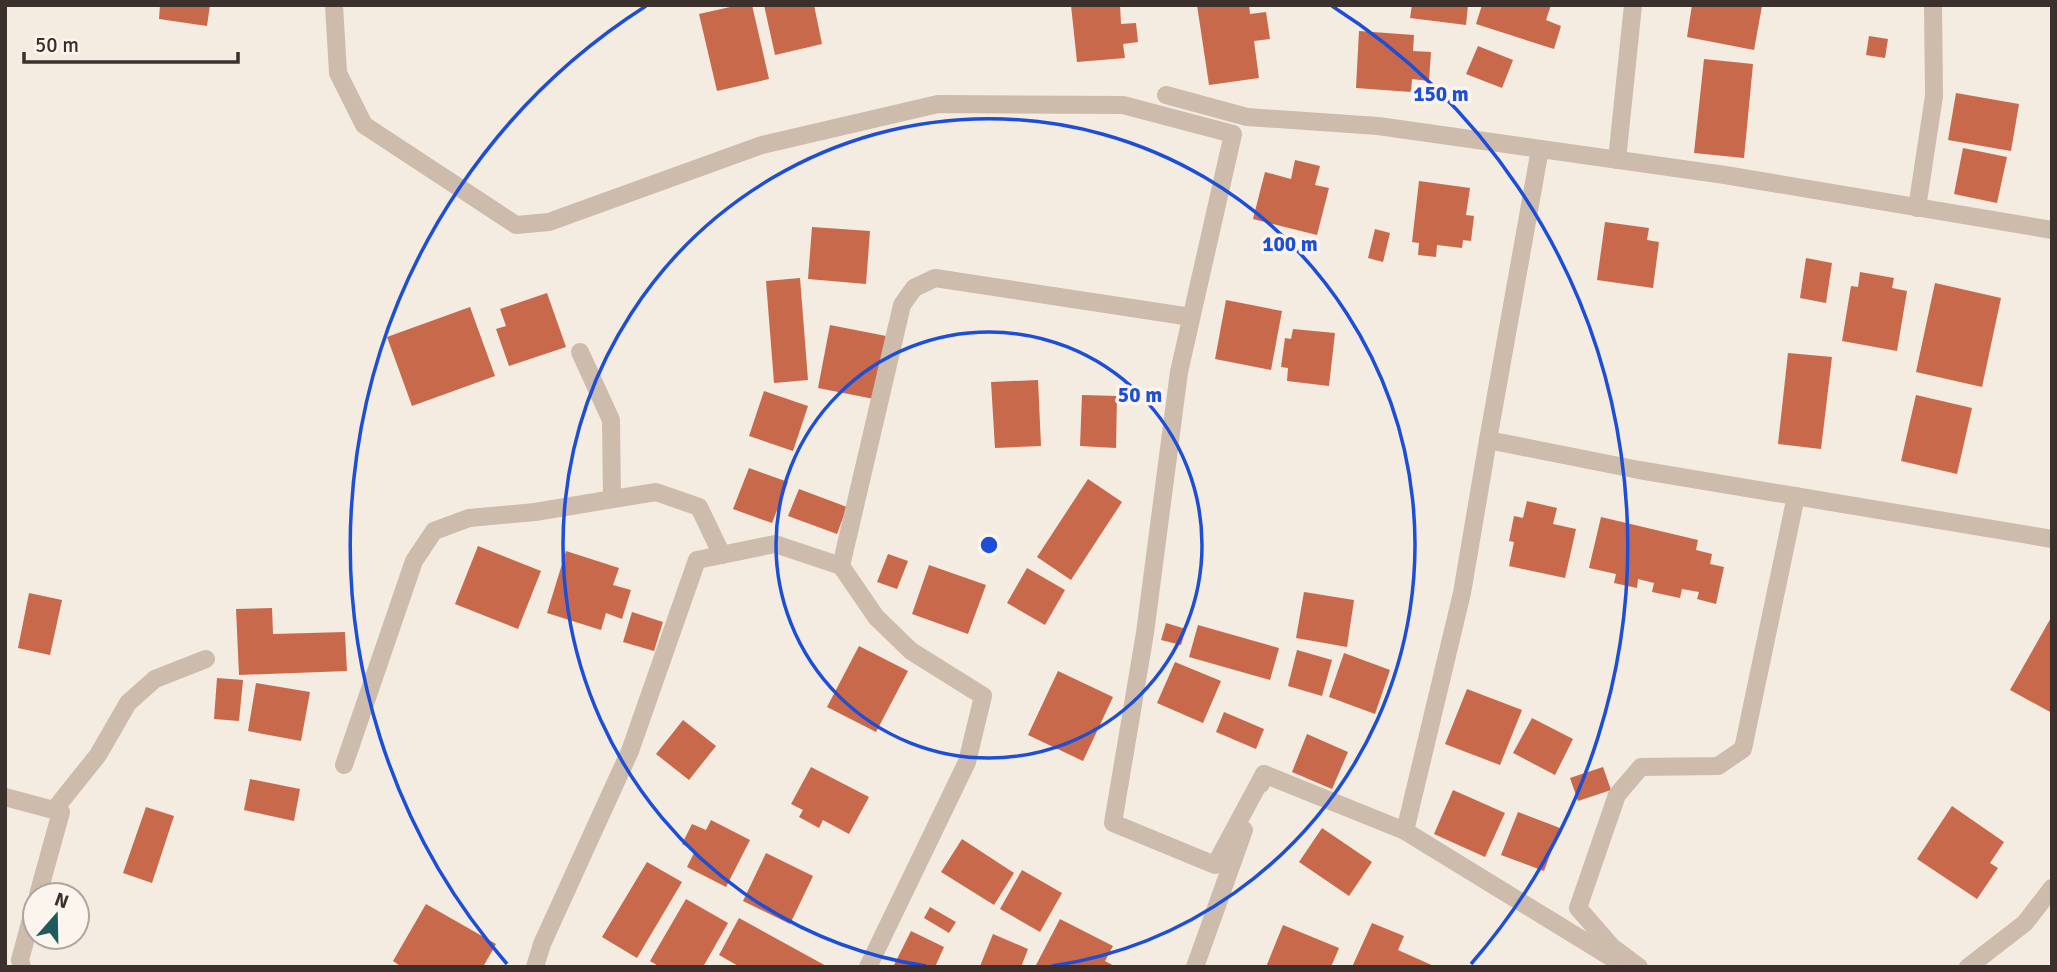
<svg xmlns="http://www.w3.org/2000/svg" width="2057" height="972" font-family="Signika,sans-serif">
	<rect width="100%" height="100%" fill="#f4ebe1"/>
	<!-- building -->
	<g fill="#c8694b">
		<path d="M 160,5 L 210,5 L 207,26 L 159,19 Z"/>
		<path d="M 739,5 L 752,5 L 769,79 L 717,91 L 699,14 Z"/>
		<path d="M 764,5 L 814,5 L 822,44 L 775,55 Z"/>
		<path d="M 1071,5 L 1120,5 L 1121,24 L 1136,23 L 1138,42 L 1123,44 L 1125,58 L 1077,62 Z"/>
		<path d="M 1197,5 L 1249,5 L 1250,14 L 1266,12 L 1270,39 L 1254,41 L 1259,78 L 1209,85 Z"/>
		<path d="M 1412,5 L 1468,5 L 1466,25 L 1410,18 Z"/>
		<path d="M 1482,5 L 1551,5 L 1546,20 L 1561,26 L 1554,49 L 1476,24 Z"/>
		<path d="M 1692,5 L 1762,6 L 1754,50 L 1687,37 Z"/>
		<path d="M 1359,31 L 1414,35 L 1413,51 L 1431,52 L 1429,81 L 1412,79 L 1411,92 L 1356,88 Z"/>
		<path d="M 1869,36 L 1888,39 L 1885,58 L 1866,55 Z"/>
		<path d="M 1478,46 L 1513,60 L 1502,88 L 1466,74 Z"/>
		<path d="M 1704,59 L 1753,64 L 1744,158 L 1694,153 Z"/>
		<path d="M 1956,93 L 2019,104 L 2011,151 L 1948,140 Z"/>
		<path d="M 1963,148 L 2007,157 L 1997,203 L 1954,194 Z"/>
		<path d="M 1295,160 L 1320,166 L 1315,185 L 1329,188 L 1317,235 L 1253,219 L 1265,172 L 1291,179 Z"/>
		<path d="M 1419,181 L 1470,188 L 1466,215 L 1474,216 L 1471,241 L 1463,240 L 1462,248 L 1437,245 L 1436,257 L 1418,255 L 1419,243 L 1412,242 Z"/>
		<path d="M 1605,222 L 1649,228 L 1647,240 L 1659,242 L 1653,288 L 1597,280 Z"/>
		<path d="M 812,227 L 870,231 L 866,284 L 808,279 Z"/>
		<path d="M 1375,229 L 1390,233 L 1383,262 L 1368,258 Z"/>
		<path d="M 1806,258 L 1832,263 L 1826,303 L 1800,298 Z"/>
		<path d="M 1860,272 L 1894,278 L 1892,288 L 1907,291 L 1897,351 L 1842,341 L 1851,286 L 1858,287 Z"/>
		<path d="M 800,278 L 808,380 L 774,383 L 766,281 Z"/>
		<path d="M 1935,283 L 2001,298 L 1982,387 L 1916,372 Z"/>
		<path d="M 547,293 L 566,347 L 509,366 L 496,329 L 506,326 L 500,309 Z"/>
		<path d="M 1226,300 L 1282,311 L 1271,370 L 1215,359 Z"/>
		<path d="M 470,307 L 495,376 L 412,406 L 387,337 Z"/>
		<path d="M 830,325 L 886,336 L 874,399 L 818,388 Z"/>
		<path d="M 1293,329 L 1335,333 L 1329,386 L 1287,381 L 1288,368 L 1281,367 L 1285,338 L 1291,339 Z"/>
		<path d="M 1788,353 L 1832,357 L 1821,449 L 1778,444 Z"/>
		<path d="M 1038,380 L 1041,446 L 995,448 L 991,382 Z"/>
		<path d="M 764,391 L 808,406 L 793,451 L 749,436 Z"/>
		<path d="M 1082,395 L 1117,396 L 1116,448 L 1080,446 Z"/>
		<path d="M 1916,395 L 1972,408 L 1957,474 L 1901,461 Z"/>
		<path d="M 749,468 L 788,482 L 772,523 L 733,509 Z"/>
		<path d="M 1088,479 L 1122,502 L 1071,580 L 1037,557 Z"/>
		<path d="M 799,489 L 847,507 L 837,534 L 788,516 Z"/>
		<path d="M 1527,501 L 1557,508 L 1553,524 L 1576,529 L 1565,578 L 1509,566 L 1514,542 L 1509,541 L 1514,516 L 1523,518 Z"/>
		<path d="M 1601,517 L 1698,540 L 1696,550 L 1712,554 L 1710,564 L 1724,567 L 1716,604 L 1697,599 L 1699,592 L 1682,589 L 1680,598 L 1652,592 L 1654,583 L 1638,579 L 1637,588 L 1614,583 L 1616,574 L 1589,568 Z"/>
		<path d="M 478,546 L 541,571 L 518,629 L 455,604 Z"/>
		<path d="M 566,551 L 619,568 L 613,585 L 631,590 L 622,619 L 606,613 L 601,630 L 547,613 Z"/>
		<path d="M 888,554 L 908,561 L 897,589 L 877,582 Z"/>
		<path d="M 929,565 L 986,585 L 968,634 L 912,614 Z"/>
		<path d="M 1027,568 L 1065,590 L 1045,625 L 1007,603 Z"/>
		<path d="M 1304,592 L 1354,600 L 1347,647 L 1296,638 Z"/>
		<path d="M 29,593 L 62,600 L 50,655 L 18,648 Z"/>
		<path d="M 272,608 L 273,634 L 345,632 L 347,671 L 239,675 L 236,609 Z"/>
		<path d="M 632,612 L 663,622 L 654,651 L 623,642 Z"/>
		<path d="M 2052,616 L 2052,713 L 2010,690 Z"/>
		<path d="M 1166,623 L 1186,629 L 1181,645 L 1161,640 Z"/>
		<path d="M 1198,625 L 1279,648 L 1270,680 L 1189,657 Z"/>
		<path d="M 859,646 L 908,671 L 876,732 L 827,707 Z"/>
		<path d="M 1297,650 L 1332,660 L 1322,696 L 1288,686 Z"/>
		<path d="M 1344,653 L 1390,670 L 1375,714 L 1329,697 Z"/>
		<path d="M 1175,662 L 1221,681 L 1203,723 L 1157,703 Z"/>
		<path d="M 1058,671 L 1113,697 L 1083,761 L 1028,735 Z"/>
		<path d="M 217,678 L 243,680 L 239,721 L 214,719 Z"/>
		<path d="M 256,683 L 310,692 L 301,741 L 248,731 Z"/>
		<path d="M 1467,689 L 1522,710 L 1500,765 L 1445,744 Z"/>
		<path d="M 1224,712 L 1264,729 L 1256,749 L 1216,732 Z"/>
		<path d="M 1532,718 L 1573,739 L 1555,775 L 1513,753 Z"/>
		<path d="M 683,720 L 716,746 L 689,780 L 656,754 Z"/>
		<path d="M 1307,734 L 1348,752 L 1332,789 L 1292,772 Z"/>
		<path d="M 811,767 L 869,797 L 849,834 L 823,820 L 819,828 L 799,817 L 803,810 L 791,804 Z"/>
		<path d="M 1603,767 L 1611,790 L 1578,801 L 1570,778 Z"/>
		<path d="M 250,779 L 300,789 L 294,821 L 244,810 Z"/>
		<path d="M 1453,790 L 1505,813 L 1485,857 L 1434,834 Z"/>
		<path d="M 1952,806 L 2004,842 L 1990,863 L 1998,868 L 1977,899 L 1917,859 Z"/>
		<path d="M 146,807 L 174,816 L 152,883 L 123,873 Z"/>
		<path d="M 1518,812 L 1560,828 L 1544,871 L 1501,855 Z"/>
		<path d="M 711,820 L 750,840 L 726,887 L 687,867 L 695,851 L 682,844 L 692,824 L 706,830 Z"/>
		<path d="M 1322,828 L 1372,862 L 1349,896 L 1299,862 Z"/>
		<path d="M 962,839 L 1014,873 L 994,905 L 941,872 Z"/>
		<path d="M 766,853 L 813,876 L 790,924 L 743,901 Z"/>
		<path d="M 647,862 L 682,882 L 637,958 L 602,937 Z"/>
		<path d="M 1022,870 L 1062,893 L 1040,932 L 1000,909 Z"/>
		<path d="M 686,899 L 728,923 L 703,967 L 660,967 L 650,961 Z"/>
		<path d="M 426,904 L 496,944 L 483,967 L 402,967 L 393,961 Z"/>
		<path d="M 930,907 L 956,922 L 949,933 L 924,918 Z"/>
		<path d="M 739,918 L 828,967 L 740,967 L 719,955 Z"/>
		<path d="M 1060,919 L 1113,946 L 1105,961 L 1116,967 L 1035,967 Z"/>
		<path d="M 1372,923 L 1404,936 L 1398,950 L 1436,967 L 1352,967 Z"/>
		<path d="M 1283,925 L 1339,948 L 1331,967 L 1266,967 Z"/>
		<path d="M 911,931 L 944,947 L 935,967 L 893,967 Z"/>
		<path d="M 993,934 L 1028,949 L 1021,967 L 980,966 Z"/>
	</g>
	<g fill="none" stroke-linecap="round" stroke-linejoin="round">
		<!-- street -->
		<g stroke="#cdbbac" stroke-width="18">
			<path d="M 334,5 L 338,73 L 364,125 L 516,225 L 549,222 L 762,145 L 938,104 L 1123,105 L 1233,134 L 1179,372 L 1145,633 L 1113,823 L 1215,865 L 1264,774"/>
			<path d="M 1166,95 L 1247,117 L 1378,126 L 1725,175 L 2052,230"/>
			<path d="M 1617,160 L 1633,5"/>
			<path d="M 1917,208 L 1934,96 L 1933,5"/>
			<path d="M 580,352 L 611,420 L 612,497"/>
			<path d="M 1488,440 L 1540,149"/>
			<path d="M 841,566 L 902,305 L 914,288 L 935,278 L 1191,317"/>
			<path d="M 344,765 L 414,561 L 434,531 L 469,518 L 535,512 L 656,492 L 699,507 L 722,555"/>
			<path d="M 1261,784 L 1264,774 L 1405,831 L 1462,593 L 1488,440 L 1639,470 L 2052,539"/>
			<path d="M 5,797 L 61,812 L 38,895"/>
			<path d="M 54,810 L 98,755 L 128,703 L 155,679 L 206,659"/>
			<path d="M 1405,831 L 1617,961"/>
			<path d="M 22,967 L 20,960 L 35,904"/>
			<path d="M 535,967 L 542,944 L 630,751 L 697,560 L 775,544 L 841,566 L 876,617 L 911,651 L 983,696 L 967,762 L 868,967"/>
			<path d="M 1195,967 L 1244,830"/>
			<path d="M 1639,967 L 1612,947 L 1578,908 L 1617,795 L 1641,767 L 1718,766 L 1743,749 L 1796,496"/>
			<path d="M 1968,967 L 2025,923 L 2052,888"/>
		</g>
	</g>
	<!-- distance rings -->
	<g fill="none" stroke="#1d4ed8" stroke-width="3.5">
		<circle cx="989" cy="545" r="213"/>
		<path d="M926 966A426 426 0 1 1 1052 966"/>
		<path d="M507 964A639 639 0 0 1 646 6M1332 6A639 639 0 0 1 1471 964"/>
	</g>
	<circle cx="989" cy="545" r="10" fill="#1d4ed8" stroke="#fbf5ee" stroke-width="3.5"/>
	<g font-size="21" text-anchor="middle" font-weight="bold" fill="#1d4ed8" stroke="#fbf5ee" stroke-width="7" stroke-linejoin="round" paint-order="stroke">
		<text x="1441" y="101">150 m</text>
		<text x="1290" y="251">100 m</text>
		<text x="1140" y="402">50 m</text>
	</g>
	<!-- border -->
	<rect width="2057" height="972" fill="none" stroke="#3b302b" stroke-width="14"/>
	<!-- north arrow -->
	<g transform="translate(56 916) rotate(20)"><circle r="33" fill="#fbf5ee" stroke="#aea6a0" stroke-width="2"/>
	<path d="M0-5L12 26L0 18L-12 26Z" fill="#1f5a5e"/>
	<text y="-10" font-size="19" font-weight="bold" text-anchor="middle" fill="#3b302b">N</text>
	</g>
	<!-- scale -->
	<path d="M24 52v10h214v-10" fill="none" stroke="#3b302b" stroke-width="3.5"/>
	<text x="35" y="52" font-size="21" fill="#3b302b" stroke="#fbf5ee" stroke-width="5" paint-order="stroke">50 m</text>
</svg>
